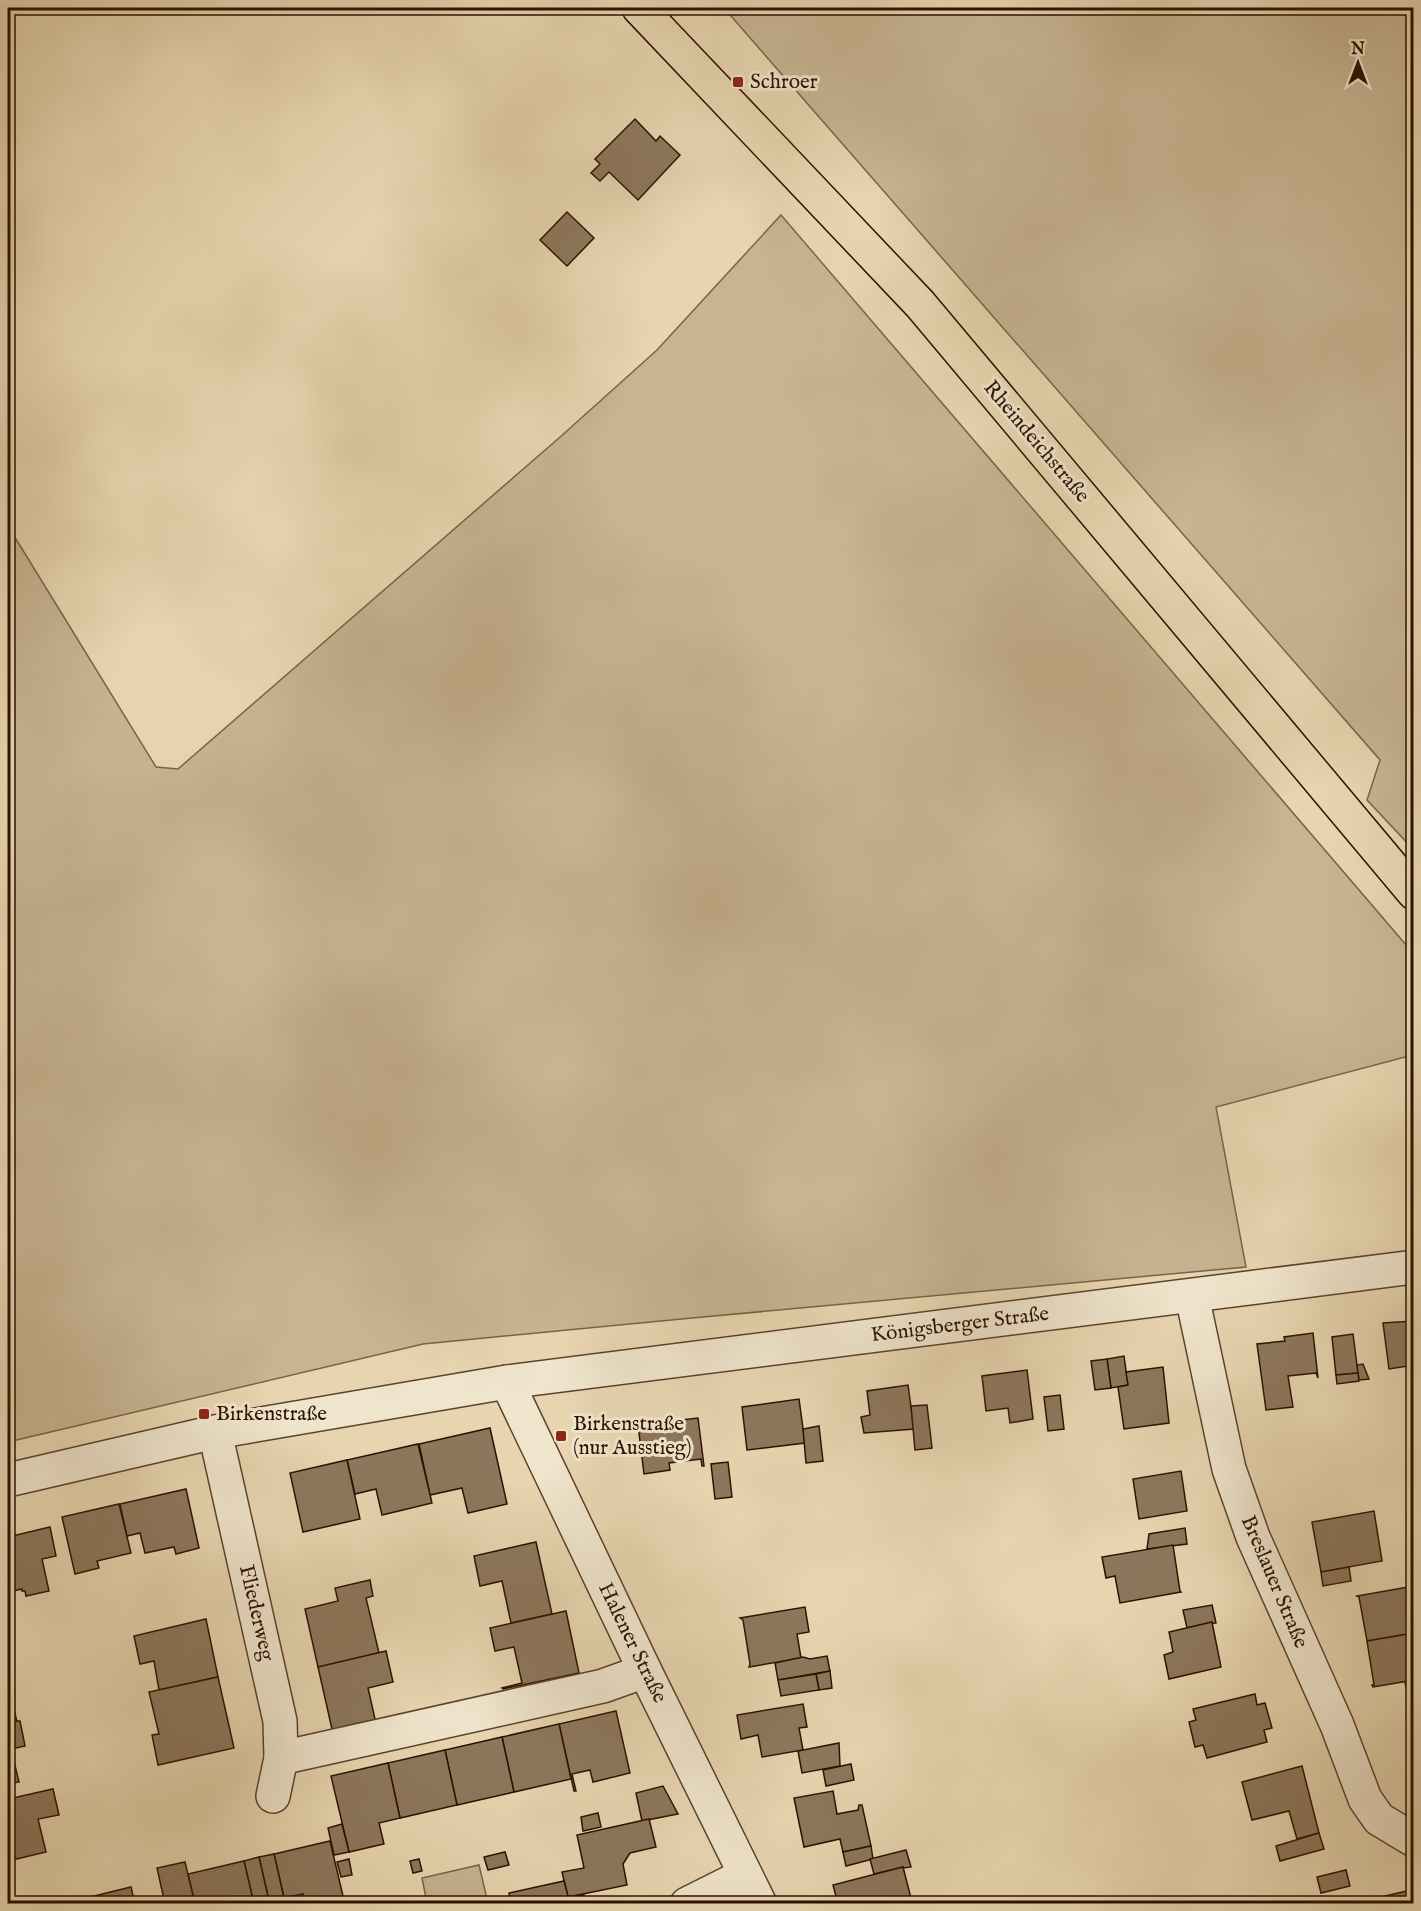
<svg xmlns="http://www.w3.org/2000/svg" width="1421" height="1911" font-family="'IM FELL English',serif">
	<rect width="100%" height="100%" fill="#e7d5b0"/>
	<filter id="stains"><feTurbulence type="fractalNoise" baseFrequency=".00333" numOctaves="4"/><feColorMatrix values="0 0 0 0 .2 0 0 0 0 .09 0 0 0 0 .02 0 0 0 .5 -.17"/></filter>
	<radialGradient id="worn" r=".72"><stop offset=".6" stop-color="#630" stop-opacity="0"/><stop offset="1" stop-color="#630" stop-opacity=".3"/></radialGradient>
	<!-- green -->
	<g fill="#c7b492" stroke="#7a6249" stroke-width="1.5">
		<path d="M 724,8 L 1413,8 L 1413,849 L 1367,800 L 1380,760 Z"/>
		<path d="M 781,215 L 1413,953 L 1413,1055 L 1216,1107 L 1246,1267 L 692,1318 L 423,1344 L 8,1442 L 8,526 L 156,767 L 178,769 L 559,438 L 657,350 Z"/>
		<path d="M 479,1865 L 488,1903 L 427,1903 L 422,1878 Z"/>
	</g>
	<!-- building -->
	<g fill="#8d775c" stroke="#2c1100" stroke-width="1.5">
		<path d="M 635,119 L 656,141 L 660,136 L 680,155 L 638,200 L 609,172 L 600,181 L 591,173 L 600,164 L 595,159 Z"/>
		<path d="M 567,212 L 594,238 L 567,266 L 540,240 Z"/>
		<path d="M 1414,1321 L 1414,1365 L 1389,1369 L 1383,1323 Z"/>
		<path d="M 1313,1333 L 1318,1378 L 1316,1373 L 1288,1376 L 1293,1407 L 1266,1410 L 1257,1344 L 1285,1341 L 1284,1337 Z"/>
		<path d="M 1353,1334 L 1358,1373 L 1336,1375 L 1332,1337 Z"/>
		<path d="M 1124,1356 L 1128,1385 L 1111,1388 L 1107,1359 Z"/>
		<path d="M 1107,1359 L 1111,1388 L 1095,1390 L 1091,1361 Z"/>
		<path d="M 1363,1364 L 1369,1379 L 1359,1380 L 1357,1365 Z"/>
		<path d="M 1163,1367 L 1169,1423 L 1124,1429 L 1118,1387 L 1128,1385 L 1126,1372 Z"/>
		<path d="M 1027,1370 L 1033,1419 L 1010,1423 L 1008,1408 L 986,1411 L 982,1376 Z"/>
		<path d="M 1358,1373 L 1359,1381 L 1337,1384 L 1336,1375 Z"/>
		<path d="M 908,1385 L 914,1429 L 864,1433 L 861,1417 L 870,1415 L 867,1391 Z"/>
		<path d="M 1060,1395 L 1064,1429 L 1048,1431 L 1044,1397 Z"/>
		<path d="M 799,1399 L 805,1443 L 747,1450 L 742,1407 Z"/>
		<path d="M 927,1405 L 932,1448 L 915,1450 L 911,1406 Z"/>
		<path d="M 698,1418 L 704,1466 L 702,1466 L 701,1459 L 669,1463 L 670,1470 L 644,1474 L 638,1425 Z"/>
		<path d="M 819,1426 L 823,1461 L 806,1463 L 803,1429 Z"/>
		<path d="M 490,1428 L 507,1504 L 468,1513 L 462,1488 L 430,1495 L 419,1444 Z"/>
		<path d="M 418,1444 L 432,1503 L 382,1515 L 376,1489 L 355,1494 L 347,1460 Z"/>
		<path d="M 347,1460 L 360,1519 L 303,1532 L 290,1473 Z"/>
		<path d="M 728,1462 L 732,1497 L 715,1499 L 711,1464 Z"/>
		<path d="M 1181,1471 L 1187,1511 L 1139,1519 L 1133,1479 Z"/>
		<path d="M 186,1489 L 199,1548 L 176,1554 L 174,1547 L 145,1553 L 140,1533 L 127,1536 L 120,1504 Z"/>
		<path d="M 119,1504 L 131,1553 L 97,1561 L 99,1568 L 75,1574 L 62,1517 Z"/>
		<path d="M 1374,1511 L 1382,1561 L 1321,1572 L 1312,1522 Z"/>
		<path d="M 50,1527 L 56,1556 L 42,1559 L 49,1591 L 26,1596 L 25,1591 L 22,1591 L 22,1589 L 8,1592 L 8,1537 Z"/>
		<path d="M 1185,1528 L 1187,1544 L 1147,1549 L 1149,1534 Z"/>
		<path d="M 536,1542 L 552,1614 L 511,1623 L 502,1581 L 480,1586 L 474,1556 Z"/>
		<path d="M 1173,1545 L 1180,1591 L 1181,1592 L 1120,1603 L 1115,1576 L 1106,1578 L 1102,1557 Z"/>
		<path d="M 1349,1567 L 1351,1581 L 1323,1586 L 1321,1572 Z"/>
		<path d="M 370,1580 L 373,1596 L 366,1598 L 379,1653 L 318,1667 L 305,1609 L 338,1601 L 335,1588 Z"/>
		<path d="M 1414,1586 L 1414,1633 L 1367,1641 L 1359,1597 L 1357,1596 Z"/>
		<path d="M 1212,1605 L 1216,1623 L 1187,1628 L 1183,1610 Z"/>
		<path d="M 805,1607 L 809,1632 L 797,1634 L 801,1658 L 749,1667 L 750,1664 L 743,1620 L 740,1618 Z"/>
		<path d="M 566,1611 L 579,1673 L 503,1689 L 502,1688 L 522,1683 L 514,1647 L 495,1651 L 490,1628 Z"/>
		<path d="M 206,1619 L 218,1677 L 159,1690 L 154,1661 L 140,1664 L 134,1636 Z"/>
		<path d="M 1212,1622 L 1221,1667 L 1169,1679 L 1164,1655 L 1173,1652 L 1169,1632 Z"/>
		<path d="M 1414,1633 L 1414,1680 L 1373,1687 L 1372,1685 L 1374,1685 L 1367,1641 Z"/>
		<path d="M 386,1651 L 393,1682 L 368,1688 L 377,1728 L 334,1738 L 318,1667 Z"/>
		<path d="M 827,1656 L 830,1671 L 778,1680 L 775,1663 L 803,1657 L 810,1659 Z"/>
		<path d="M 830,1671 L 832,1688 L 819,1690 L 816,1674 Z"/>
		<path d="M 816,1674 L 819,1690 L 781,1696 L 778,1680 Z"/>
		<path d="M 218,1677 L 234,1748 L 158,1765 L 152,1735 L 159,1734 L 149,1692 Z"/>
		<path d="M 1414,1680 L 1414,1697 L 1408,1698 L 1405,1682 Z"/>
		<path d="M 1255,1694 L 1257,1705 L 1265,1703 L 1272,1728 L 1264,1730 L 1267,1742 L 1207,1758 L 1203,1745 L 1195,1747 L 1189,1722 L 1196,1720 L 1193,1709 Z"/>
		<path d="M 11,1696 L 17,1722 L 8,1725 L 8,1697 Z"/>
		<path d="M 803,1704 L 807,1727 L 799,1728 L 803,1750 L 762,1757 L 758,1735 L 741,1739 L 737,1715 Z"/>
		<path d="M 616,1711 L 630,1773 L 593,1782 L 590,1770 L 572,1774 L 576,1791 L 574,1791 L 559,1724 Z"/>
		<path d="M 1414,1712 L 1414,1746 L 1406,1714 Z"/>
		<path d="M 17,1721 L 20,1721 L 25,1746 L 11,1749 L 19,1782 L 8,1784 L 8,1725 Z"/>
		<path d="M 559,1724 L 571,1779 L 514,1792 L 502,1737 Z"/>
		<path d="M 502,1737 L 514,1792 L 457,1805 L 445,1750 Z"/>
		<path d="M 839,1743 L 840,1766 L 802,1773 L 798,1751 Z"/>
		<path d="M 445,1750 L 457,1805 L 400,1818 L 388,1763 Z"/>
		<path d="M 388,1763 L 400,1818 L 379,1823 L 384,1844 L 349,1852 L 331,1776 Z"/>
		<path d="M 851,1764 L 854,1780 L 826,1786 L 823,1770 Z"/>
		<path d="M 1302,1766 L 1319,1833 L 1297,1839 L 1289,1811 L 1252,1820 L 1242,1782 Z"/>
		<path d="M 663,1786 L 678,1814 L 642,1821 L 636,1793 Z"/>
		<path d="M 53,1789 L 59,1815 L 38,1819 L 46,1852 L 8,1861 L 8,1799 Z"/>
		<path d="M 833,1791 L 837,1814 L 858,1810 L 859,1805 L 862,1805 L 871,1846 L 843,1852 L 840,1839 L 804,1847 L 794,1798 Z"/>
		<path d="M 598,1813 L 601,1827 L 583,1831 L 581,1817 Z"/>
		<path d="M 649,1819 L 656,1847 L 630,1853 L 623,1864 L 627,1885 L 568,1897 L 562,1872 L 584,1868 L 577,1835 Z"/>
		<path d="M 342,1824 L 349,1852 L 334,1855 L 328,1828 Z"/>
		<path d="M 1319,1833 L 1324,1849 L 1280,1861 L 1276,1846 Z"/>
		<path d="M 330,1841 L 343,1896 L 336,1898 L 338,1904 L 305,1904 L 303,1894 L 284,1898 L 274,1854 Z"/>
		<path d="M 871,1846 L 873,1859 L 846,1866 L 843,1852 Z"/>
		<path d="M 906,1850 L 911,1867 L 904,1868 L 903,1867 L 874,1874 L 870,1859 Z"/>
		<path d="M 505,1852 L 509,1865 L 488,1870 L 484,1857 Z"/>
		<path d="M 274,1854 L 284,1898 L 269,1901 L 259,1857 Z"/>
		<path d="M 259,1857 L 269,1901 L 254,1904 L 244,1861 Z"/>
		<path d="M 349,1859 L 352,1875 L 341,1877 L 337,1862 Z"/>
		<path d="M 419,1859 L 422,1871 L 413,1873 L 410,1861 Z"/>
		<path d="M 244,1861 L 254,1904 L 195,1904 L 188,1874 Z"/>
		<path d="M 185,1862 L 195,1904 L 165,1904 L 157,1868 Z"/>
		<path d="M 903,1867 L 912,1902 L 838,1904 L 833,1885 Z"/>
		<path d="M 1346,1870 L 1350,1886 L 1321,1893 L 1317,1877 Z"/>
		<path d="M 564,1881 L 570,1904 L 511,1904 L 509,1893 Z"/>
		<path d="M 131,1887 L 135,1904 L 88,1904 L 86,1898 Z"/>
		<path d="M 1407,1891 L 1411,1904 L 1373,1904 L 1372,1899 Z"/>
		<path d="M 584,1895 L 586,1904 L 570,1904 L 568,1897 Z"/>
	</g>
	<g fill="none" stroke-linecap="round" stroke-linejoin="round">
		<defs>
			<g id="minor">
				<path d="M 1192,1296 L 1229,1469 L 1253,1537 L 1337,1725 L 1365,1799 L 1379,1819 L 1414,1840"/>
				<path d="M 507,1382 L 645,1671 L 760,1904"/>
				<path d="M 215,1432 L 280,1721 L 281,1758 L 273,1796"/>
				<path d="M 8,1480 L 215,1432 L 507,1382 L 1414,1267"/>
				<path d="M 281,1758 L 603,1686 L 645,1671"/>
				<path d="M 687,1904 L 745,1875"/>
			</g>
			<path id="major" d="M 639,8 L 920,304 L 1414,893"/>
		</defs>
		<!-- minor casing -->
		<use href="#minor" stroke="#5b422c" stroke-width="36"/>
		<!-- major casing -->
		<use href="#major" stroke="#2c1100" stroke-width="36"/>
		<!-- minor -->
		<use href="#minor" stroke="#efe4cc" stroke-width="33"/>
		<!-- major -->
		<use href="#major" stroke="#e7d5b0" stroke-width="33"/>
	</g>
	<!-- markers -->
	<g fill="#8f2418" stroke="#efe4cc" stroke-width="2">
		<rect x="732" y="76" width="12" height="12" rx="3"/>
		<rect x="198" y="1408" width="12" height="12" rx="3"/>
		<rect x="555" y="1430" width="12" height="12" rx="3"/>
	</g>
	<g text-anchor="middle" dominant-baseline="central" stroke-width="6" stroke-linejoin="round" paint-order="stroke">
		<!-- poi labels -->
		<g font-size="21" fill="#2c1100" stroke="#efe4cc" text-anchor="start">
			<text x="750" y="82">Schroer</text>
			<text x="216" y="1414">Birkenstraße</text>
			<text x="573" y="1424">Birkenstraße<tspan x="573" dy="24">(nur Ausstieg)</tspan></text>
		</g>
		<!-- street labels -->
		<g font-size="21" fill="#2c1100" stroke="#efe4cc">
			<text transform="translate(1036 442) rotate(50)">Rheindeichstraße</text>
			<text transform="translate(960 1325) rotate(-7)">Königsberger Straße</text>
			<text transform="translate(1274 1582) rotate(67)">Breslauer Straße</text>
			<text transform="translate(256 1613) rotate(77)">Fliederweg</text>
			<text transform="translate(632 1643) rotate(64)">Halener Straße</text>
		</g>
	</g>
	<!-- margin -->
	<rect width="1421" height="1911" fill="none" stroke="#e7d5b0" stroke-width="30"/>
	<rect x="9" y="9" width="1403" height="1893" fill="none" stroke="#2c1100" stroke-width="3"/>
	<rect x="15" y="15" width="1391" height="1881" fill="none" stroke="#2c1100" stroke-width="1.5"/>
	<!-- north arrow -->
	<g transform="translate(1358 63)" stroke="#efe4cc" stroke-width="4.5" paint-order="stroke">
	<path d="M0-4.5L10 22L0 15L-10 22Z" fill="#2c1100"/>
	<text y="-9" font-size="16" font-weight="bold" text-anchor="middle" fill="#2c1100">N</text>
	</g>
	<rect width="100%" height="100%" filter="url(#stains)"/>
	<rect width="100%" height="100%" fill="url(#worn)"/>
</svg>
